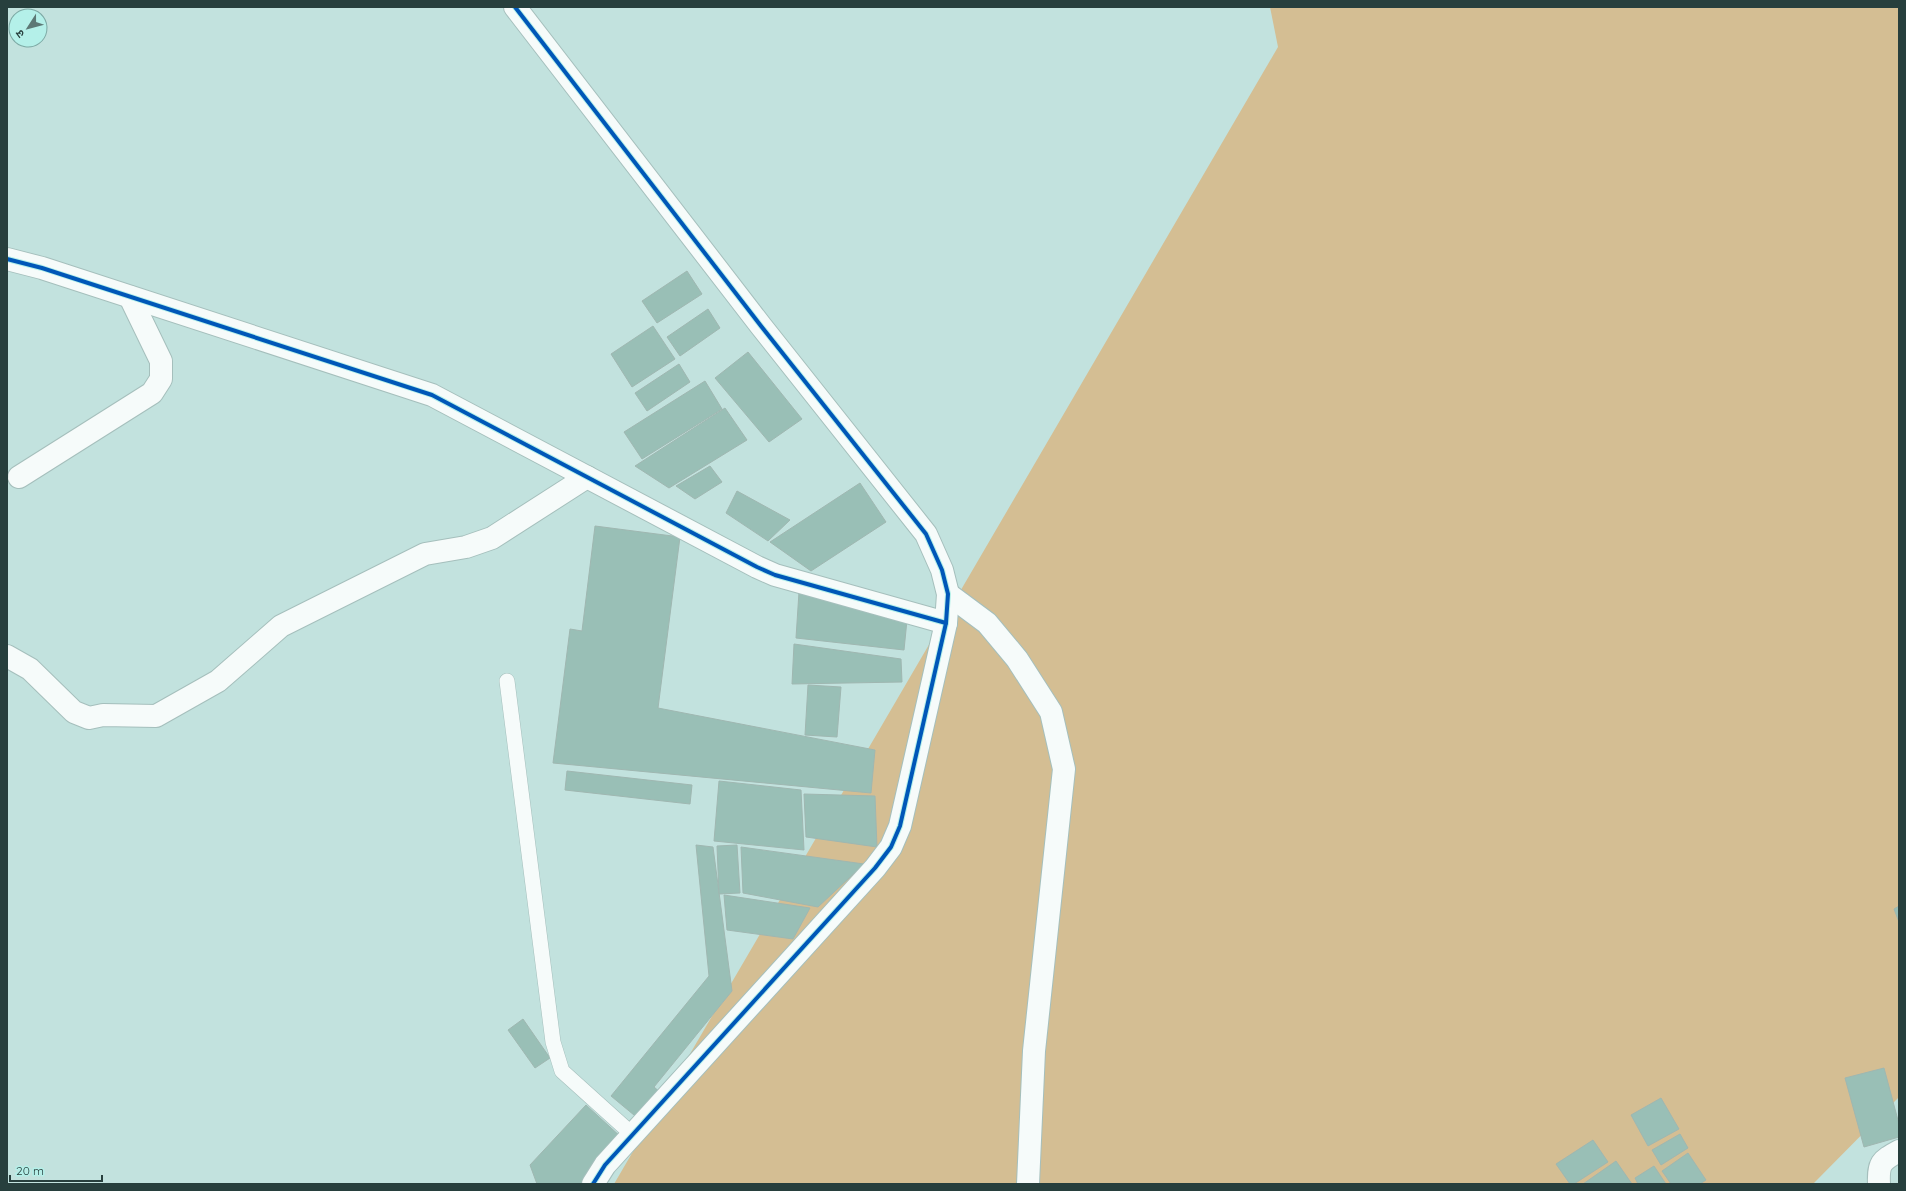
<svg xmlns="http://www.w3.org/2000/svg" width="1906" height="1191" font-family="Quicksand,'Noto Sans Devanagari',sans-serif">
	<rect width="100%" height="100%" fill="#c2e2de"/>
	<!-- green -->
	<path fill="#d4be93" d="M 1270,7 L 1899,7 L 1899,1097 L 1813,1184 L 614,1184 L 1278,47 Z"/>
	<!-- building -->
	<g fill="#99bfb6" stroke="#9fb7b1">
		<path d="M 687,271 L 702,294 L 657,323 L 642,301 Z"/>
		<path d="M 708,309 L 720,328 L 680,356 L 667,337 Z"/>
		<path d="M 653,326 L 675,359 L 632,387 L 611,354 Z"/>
		<path d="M 748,352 L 802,419 L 769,442 L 715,378 Z"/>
		<path d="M 679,364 L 690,382 L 647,411 L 635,393 Z"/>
		<path d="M 705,381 L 722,409 L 642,459 L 624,432 Z"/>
		<path d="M 725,408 L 747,440 L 669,488 L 635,466 Z"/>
		<path d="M 710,466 L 722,482 L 695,499 L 676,486 Z"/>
		<path d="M 860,483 L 886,522 L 811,571 L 770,542 Z"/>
		<path d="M 737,491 L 790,520 L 768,541 L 726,513 Z"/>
		<path d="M 595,526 L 680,537 L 658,708 L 875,750 L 871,793 L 553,763 L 570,629 L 582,631 Z"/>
		<path d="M 799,592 L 907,620 L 904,650 L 796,638 Z"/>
		<path d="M 794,644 L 901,659 L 902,682 L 792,684 Z"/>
		<path d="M 808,685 L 841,687 L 837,737 L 805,735 Z"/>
		<path d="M 567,771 L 692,785 L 690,804 L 565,790 Z"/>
		<path d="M 719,781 L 801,790 L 804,850 L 714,841 Z"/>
		<path d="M 804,794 L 875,796 L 877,847 L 806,837 Z"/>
		<path d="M 696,845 L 713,847 L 732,991 L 654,1087 L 661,1093 L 640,1120 L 611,1096 L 709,976 Z"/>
		<path d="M 737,845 L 740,893 L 719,894 L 717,846 Z"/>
		<path d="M 741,847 L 864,864 L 818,907 L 743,893 Z"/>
		<path d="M 724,895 L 810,908 L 793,939 L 727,930 Z"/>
		<path d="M 1899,906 L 1899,922 L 1894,909 Z"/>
		<path d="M 523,1019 L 550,1058 L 535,1068 L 508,1030 Z"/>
		<path d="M 1884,1068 L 1899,1124 L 1899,1137 L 1864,1147 L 1845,1078 Z"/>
		<path d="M 1661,1098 L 1679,1129 L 1648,1146 L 1631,1115 Z"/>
		<path d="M 586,1105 L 622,1138 L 581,1184 L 537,1184 L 530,1165 Z"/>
		<path d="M 1680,1134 L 1688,1148 L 1661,1165 L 1652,1150 Z"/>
		<path d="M 1593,1140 L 1608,1162 L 1574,1184 L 1570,1184 L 1556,1164 Z"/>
		<path d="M 1688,1153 L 1706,1180 L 1700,1184 L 1671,1184 L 1662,1171 Z"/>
		<path d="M 1616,1161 L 1632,1184 L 1583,1184 Z"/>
		<path d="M 1654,1166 L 1666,1184 L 1638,1184 L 1635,1178 Z"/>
	</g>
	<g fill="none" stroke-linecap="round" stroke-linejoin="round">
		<defs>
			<path id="lane" d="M 507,681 L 553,1042 L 562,1071 L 633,1135"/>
			<g id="street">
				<path d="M 7,259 L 42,268 L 432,395 L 757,567 L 775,575 L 946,623"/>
				<path d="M 19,477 L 152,393 L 161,379 L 161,361 L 130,297"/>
				<path d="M 948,594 L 987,623 L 1017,659 L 1051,712 L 1064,769 L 1034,1051 L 1028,1184"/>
				<path d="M 7,656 L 30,669 L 74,712 L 89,718 L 103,715 L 156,716 L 218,681 L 281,626 L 425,554 L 466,547 L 492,538 L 587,477"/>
				<path d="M 1879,1184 C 1878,1163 1881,1161 1899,1151"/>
			</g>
			<path id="secondary" d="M 515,7 L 761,326 L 926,534 L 942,570 L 948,594 L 946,623 L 900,826 L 891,847 L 875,868 L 605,1165 L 593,1184"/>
		</defs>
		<!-- lane casing -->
		<use href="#lane" stroke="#a5bfbc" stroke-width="16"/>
		<!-- street casing -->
		<use href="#street" stroke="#a5bfbc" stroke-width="24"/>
		<!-- secondary casing -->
		<use href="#secondary" stroke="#a5bfbc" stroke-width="24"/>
		<!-- lane -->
		<use href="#lane" stroke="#f6fbfa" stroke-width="15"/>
		<!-- street -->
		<use href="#street" stroke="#f6fbfa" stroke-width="22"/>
		<!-- secondary -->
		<use href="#secondary" stroke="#f6fbfa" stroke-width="22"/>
		<defs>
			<g id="cycleway">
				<path d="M 515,7 L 761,326 L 926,534 L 942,570 L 948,594 L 946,623 L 900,826 L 891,847 L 875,868 L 605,1165 L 593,1184"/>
				<path d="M 7,259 L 42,268 L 432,395 L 757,567 L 775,575 L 946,623"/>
			</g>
		</defs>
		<!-- cycleway casing -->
		<use href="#cycleway" stroke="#b4f0e9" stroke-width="6"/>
		<!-- cycleway -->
		<use href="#cycleway" stroke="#0057b8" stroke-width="4"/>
	</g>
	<!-- border -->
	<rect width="1906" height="1191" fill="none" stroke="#273f3d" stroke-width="16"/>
	<!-- north arrow -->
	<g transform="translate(28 28) rotate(234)"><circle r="19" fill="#b4f0e9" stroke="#7ca9a4"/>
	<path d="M0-3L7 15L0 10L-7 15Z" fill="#5d7875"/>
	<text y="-6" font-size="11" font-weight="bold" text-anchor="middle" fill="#273f3d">उ</text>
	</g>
	<!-- scale -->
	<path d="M10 1175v6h92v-6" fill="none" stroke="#273f3d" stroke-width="2"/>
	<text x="16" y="1175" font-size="12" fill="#273f3d" stroke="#b4f0e9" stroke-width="3" paint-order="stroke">20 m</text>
</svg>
